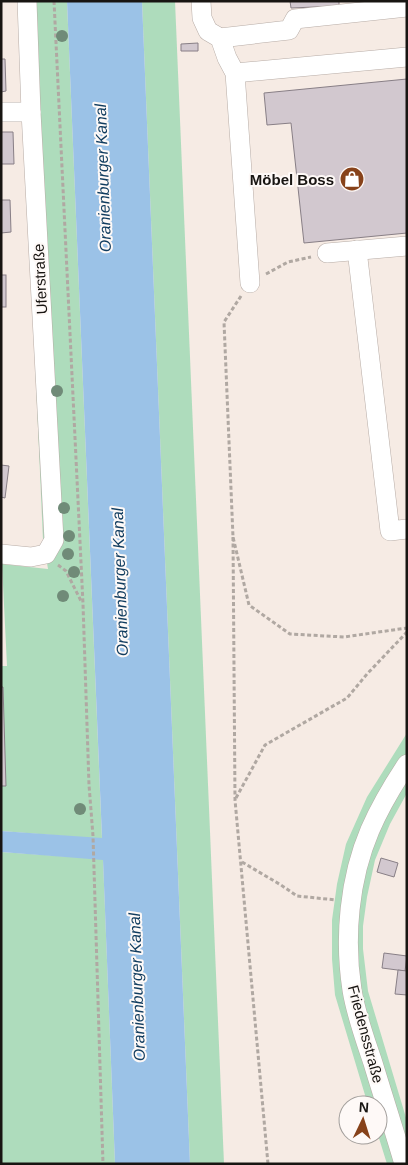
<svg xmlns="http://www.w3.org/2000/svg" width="408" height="1165" font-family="Arial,sans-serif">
	<rect width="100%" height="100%" fill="#f6ebe4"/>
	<!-- green -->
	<g fill="#aedcbc">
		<path d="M 19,1 L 67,1 L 102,839 L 1,831 L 1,666 L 7,666 L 2,564 L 48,569 L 43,540 Z"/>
		<path d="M 142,1 L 175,1 L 224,1164 L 190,1164 Z"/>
		<path d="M 407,733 L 407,793 L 390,824 L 375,860 L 367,897 L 363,926 L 363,949 L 368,991 L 407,1121 L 407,1164 L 387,1164 L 378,1135 L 378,1105 L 368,1105 L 335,995 L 332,959 L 332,920 L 337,884 L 346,844 L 367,797 Z"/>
		<path d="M 1,852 L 103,859 L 115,1164 L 1,1164 Z"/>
	</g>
	<!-- water -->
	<path fill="#9bc2e7" d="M 67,1 L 142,1 L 190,1164 L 115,1164 L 103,860 L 1,852 L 1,831 L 102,838 Z"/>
	<!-- building -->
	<g fill="#d2c8cf" stroke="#887f86">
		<path d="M 290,1 L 339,1 L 339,6 L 291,8 Z"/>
		<path d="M 198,43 L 198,51 L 181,51 L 181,44 Z"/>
		<path d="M 1,59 L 5,59 L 6,91 L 1,92 Z"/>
		<path d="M 407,79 L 407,233 L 304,243 L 291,123 L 267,125 L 264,93 Z"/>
		<path d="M 1,132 L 13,132 L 14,164 L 1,164 Z"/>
		<path d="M 1,200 L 10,200 L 11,232 L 1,233 Z"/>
		<rect x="1" y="275" width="5" height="32"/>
		<path d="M 1,465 L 9,466 L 5,498 L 1,497 Z"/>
		<path d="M 1,687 L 3,687 L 6,786 L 1,786 Z"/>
		<path d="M 381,858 L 398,863 L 394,877 L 377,872 Z"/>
		<path d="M 384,953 L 407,956 L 405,971 L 382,968 Z"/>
		<path d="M 398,970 L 407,971 L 407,995 L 395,994 Z"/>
	</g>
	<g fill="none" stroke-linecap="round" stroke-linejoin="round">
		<defs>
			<g id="minor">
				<path d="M 201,1 L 202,18 L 208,31 L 220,38 L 227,58 L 235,73 L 250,283"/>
				<path d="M 220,38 L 289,30 L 295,19 L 407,7"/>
				<path d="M 235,73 L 407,57"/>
				<path d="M 1,112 L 31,112"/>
				<path d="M 357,250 L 390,531 L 407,529"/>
				<path d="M 327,253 L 407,246"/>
				<path d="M 1,554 L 31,557 L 46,554 L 54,540 L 31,112 L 27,1"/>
				<path d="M 404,1164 C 394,1130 383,1096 373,1063 C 365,1039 356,1015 352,990 C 344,938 349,879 370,830 C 380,807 393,785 407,764"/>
			</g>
		</defs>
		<!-- minor casing -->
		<use href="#minor" stroke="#b7aca6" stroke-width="20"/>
		<!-- path -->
		<g stroke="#b0a8a2" stroke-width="3" stroke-dasharray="4 2.5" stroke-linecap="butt">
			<path d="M 54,1 L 83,604 L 89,785 L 93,836 L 103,1164"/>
			<path d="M 266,274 L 288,262 L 311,257"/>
			<path d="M 241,296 L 224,322 L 233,537 L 249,605 L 290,634 L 344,637 L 407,628"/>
			<path d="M 233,537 L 235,800 L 268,1164"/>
			<path d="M 58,565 L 66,571 L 81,601"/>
			<path d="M 236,798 L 265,745 L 347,698 L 367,674 L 407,632"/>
			<path d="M 242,862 L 281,885 L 297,896 L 336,900"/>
		</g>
		<!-- minor -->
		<use href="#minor" stroke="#fff" stroke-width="19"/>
	</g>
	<!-- trees -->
	<g fill="#708b78">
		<circle cx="62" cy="36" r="6"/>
		<circle cx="57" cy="391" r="6"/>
		<circle cx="64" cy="508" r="6"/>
		<circle cx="69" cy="536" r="6"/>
		<circle cx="68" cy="554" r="6"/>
		<circle cx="74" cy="572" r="6"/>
		<circle cx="63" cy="596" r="6"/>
		<circle cx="80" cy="809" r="6"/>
	</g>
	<!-- icons -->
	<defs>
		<symbol id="shop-disc" viewBox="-11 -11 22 22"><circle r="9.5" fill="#87421a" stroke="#fef9f7"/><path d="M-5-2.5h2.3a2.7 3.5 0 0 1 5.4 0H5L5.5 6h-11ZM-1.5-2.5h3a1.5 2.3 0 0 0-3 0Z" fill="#fff"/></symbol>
	</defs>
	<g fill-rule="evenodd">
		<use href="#shop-disc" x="338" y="165" width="28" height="28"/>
	</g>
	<g text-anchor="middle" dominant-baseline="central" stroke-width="4" stroke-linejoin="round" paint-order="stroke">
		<!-- poi labels -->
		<g font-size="15" font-weight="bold" fill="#181512" stroke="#fef9f7" text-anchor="end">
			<text x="334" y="179">Möbel Boss</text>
		</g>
		<!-- street labels -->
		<g font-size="15" fill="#181512" stroke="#fef9f7">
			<text transform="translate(40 279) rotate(-93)">Uferstraße</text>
			<text transform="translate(366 1034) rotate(75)">Friedensstraße</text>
		</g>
		<!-- water labels -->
		<g font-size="16" font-style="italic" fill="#103c5f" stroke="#fef9f7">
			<text transform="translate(103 178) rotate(-92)">Oranienburger Kanal</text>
			<text transform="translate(120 582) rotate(-92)">Oranienburger Kanal</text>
			<text transform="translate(137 987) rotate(-92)">Oranienburger Kanal</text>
		</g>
	</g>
	<!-- border -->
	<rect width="408" height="1165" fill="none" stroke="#181512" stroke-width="5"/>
	<!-- north arrow -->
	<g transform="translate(363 1120) rotate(4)"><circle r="24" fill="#fef9f7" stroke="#a29e9b"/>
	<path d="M0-4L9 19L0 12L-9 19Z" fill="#87421a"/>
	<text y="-8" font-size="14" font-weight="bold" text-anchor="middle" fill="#181512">N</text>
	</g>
</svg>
